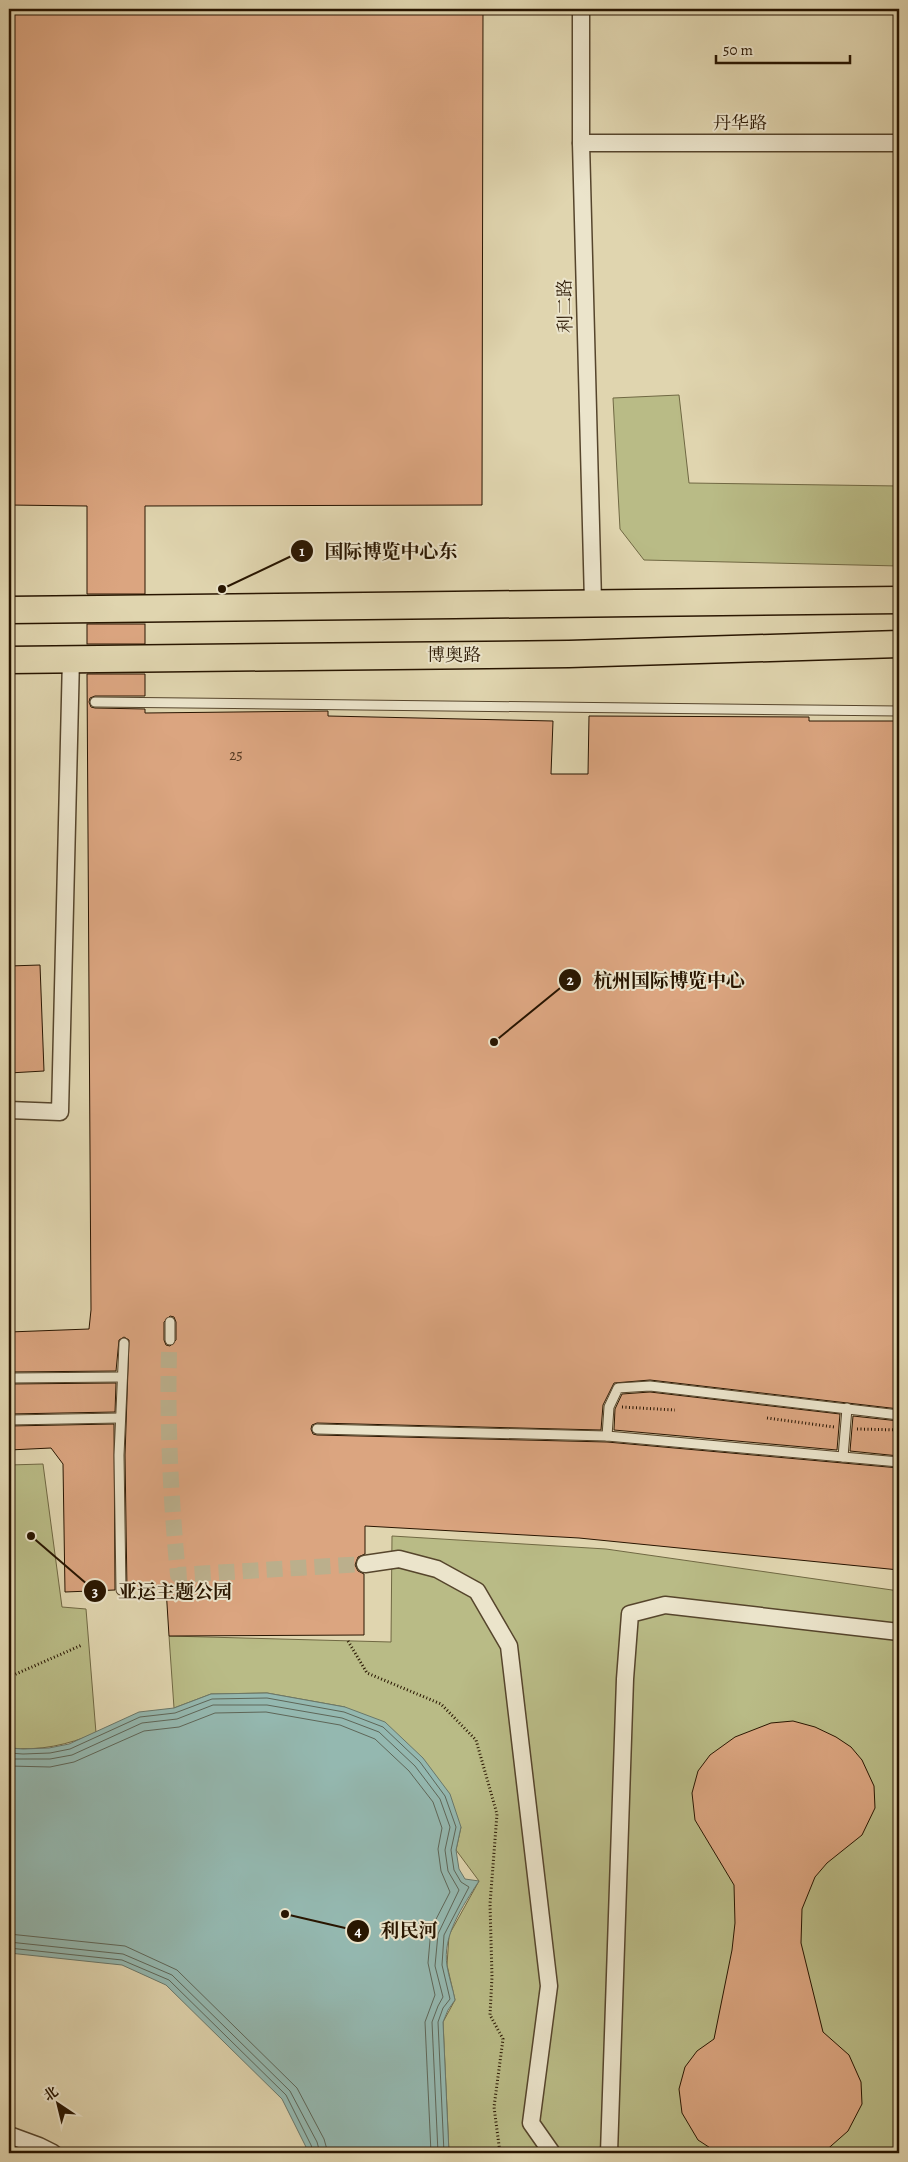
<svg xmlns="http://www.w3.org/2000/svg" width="908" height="2162" font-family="Alegreya,'Noto Serif SC',serif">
	<rect width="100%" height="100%" fill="#e0d5af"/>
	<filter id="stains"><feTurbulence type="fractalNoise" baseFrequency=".004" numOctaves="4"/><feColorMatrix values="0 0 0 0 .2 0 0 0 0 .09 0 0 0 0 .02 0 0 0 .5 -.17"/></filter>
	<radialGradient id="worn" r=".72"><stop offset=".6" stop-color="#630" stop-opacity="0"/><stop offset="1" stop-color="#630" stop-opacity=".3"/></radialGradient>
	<!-- green -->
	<g fill="#b9bb86" stroke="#706843">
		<path d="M 679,395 L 689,483 L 899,486 L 899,566 L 644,560 L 620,529 L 613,398 Z"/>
		<path d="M 43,1464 L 62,1607 L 86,1609 L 96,1733 C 67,1745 41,1751 9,1748 L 9,1465 Z"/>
		<path d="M 392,1536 L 606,1549 L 899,1591 L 899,2153 L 449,2153 L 443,2022 L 455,2000 L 447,1965 L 449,1935 L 479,1881 L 456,1850 L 461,1827 L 345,1707 L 267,1693 L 211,1694 L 174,1708 L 169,1636 L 391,1642 Z"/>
	</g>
	<!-- water -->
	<path fill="#94b8b0" stroke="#69776a" d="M 267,1693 L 345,1707 L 385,1722 L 423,1758 L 450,1794 L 461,1827 L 456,1850 L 459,1869 L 465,1879 L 479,1881 C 463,1906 442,1935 447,1966 C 449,1978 453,1989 455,2000 L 448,2010 L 443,2022 L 449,2153 L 309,2153 L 282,2099 L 166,1985 L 122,1965 L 9,1953 L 9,1748 L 23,1749 L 49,1748 L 69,1744 L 139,1712 L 174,1708 L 211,1694 Z"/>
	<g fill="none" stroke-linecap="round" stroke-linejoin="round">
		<!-- shore -->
		<g stroke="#5e6658" stroke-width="1">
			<path d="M 9,1753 L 23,1754 L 50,1753 L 70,1749 L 140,1717 L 175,1713 L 212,1699 L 267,1698 L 344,1712 L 383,1727 L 420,1762 L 445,1796 L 456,1827 L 451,1850 L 454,1870 L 461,1882 L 469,1887 L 444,1935 L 442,1965 L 450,1999 L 443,2008 L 438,2022 L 444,2153"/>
			<path d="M 9,1759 L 50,1759 L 72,1755 L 142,1723 L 177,1719 L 213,1705 L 267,1705 L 342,1718 L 379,1732 L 415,1766 L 440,1799 L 450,1827 L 445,1850 L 448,1871 L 459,1890 L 438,1934 L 435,1966 L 443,1997 L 438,2006 L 432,2022 L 438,2153"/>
			<path d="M 9,1766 L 50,1767 L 74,1762 L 144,1731 L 179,1727 L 215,1713 L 266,1712 L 340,1725 L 375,1739 L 409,1771 L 433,1802 L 442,1828 L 438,1849 L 441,1871 L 450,1892 L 431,1929 L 428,1963 L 435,1995 L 425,2022 L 431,2153"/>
			<path d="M 9,1934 L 125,1946 L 177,1970 L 297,2088 L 324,2139 L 328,2153"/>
			<path d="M 9,1942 L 123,1954 L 172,1975 L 290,2091 L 317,2142 L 320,2153"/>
			<path d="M 9,1948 L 122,1960 L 169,1980 L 286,2095 L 311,2145 L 314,2153"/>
		</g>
	</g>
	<!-- building -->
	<g fill="#dba580" stroke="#281500" fill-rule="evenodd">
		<path d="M 9,9 L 483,9 L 482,505 L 145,506 L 145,594 L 87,594 L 87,506 L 9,505 Z"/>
		<rect x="87" y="624" width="58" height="20"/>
		<path d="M 87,674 L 145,674 L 145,696 L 95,696 L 90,698 L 89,702 L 91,707 L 95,708 L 145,709 L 145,713 L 328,711 L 328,716 L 553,721 L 551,774 L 588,774 L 589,716 L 809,717 L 809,721 L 899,721 L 899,1409 L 650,1380 L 614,1383 L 603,1405 L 601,1430 L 317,1423 L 312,1425 L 311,1429 L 313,1434 L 317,1435 L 607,1442 L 899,1468 L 899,1570 L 579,1538 L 365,1526 L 365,1554 L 358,1557 L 355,1565 L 358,1571 L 364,1574 L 364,1635 L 169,1636 L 166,1588 L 127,1590 L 125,1455 L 129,1340 L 124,1337 L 119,1340 L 116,1371 L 9,1372 L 9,1332 L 89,1329 L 91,1310 ZM 170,1316 L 174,1317 L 176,1322 L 176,1340 L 170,1346 L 166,1345 L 164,1340 L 164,1322 Z"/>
		<path d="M 40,965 L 44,1071 L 9,1073 L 9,966 Z"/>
		<path d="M 116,1383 L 115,1412 L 9,1414 L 9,1384 Z"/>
		<path d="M 650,1392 L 840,1414 L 837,1450 L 614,1430 L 615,1409 L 622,1394 Z"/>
		<path d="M 853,1416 L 899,1421 L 899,1456 L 850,1451 Z"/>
		<path d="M 114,1424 L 115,1590 L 65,1592 L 63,1464 L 51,1448 L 9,1450 L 9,1426 Z"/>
		<path d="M 793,1721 L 815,1727 L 836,1737 L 851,1747 L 862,1760 L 874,1786 L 875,1808 L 862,1835 L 827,1863 L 815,1877 L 802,1909 L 801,1943 L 823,2032 L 849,2055 L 861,2082 L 862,2104 L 848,2131 L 823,2153 L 718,2153 L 698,2140 L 682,2113 L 679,2089 L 685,2067 L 697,2051 L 714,2039 L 732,1950 L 735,1923 L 734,1885 L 695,1820 L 692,1793 L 698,1771 L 710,1755 L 735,1737 L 771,1723 Z"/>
	</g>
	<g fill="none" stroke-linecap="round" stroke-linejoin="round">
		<!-- minor-tunnel -->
		<path stroke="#bbaf8c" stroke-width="16" stroke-dasharray="16 8" stroke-linecap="butt" d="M 169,1352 C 167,1427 171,1501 178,1575 L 365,1564"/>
		<defs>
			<g id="service">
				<path d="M 95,702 L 899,711"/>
				<path d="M 170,1340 L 170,1322"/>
				<path d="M 11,1378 L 122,1377"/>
				<path d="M 9,1420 L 120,1418"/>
				<path d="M 317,1429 L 607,1436 L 899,1462"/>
				<path d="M 607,1436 L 609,1407 L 618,1388 L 650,1386 L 899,1415"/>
				<path d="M 843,1457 L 847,1408"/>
				<path d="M 121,1590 L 119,1455 L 124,1343"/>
			</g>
			<g id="minor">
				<path d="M 581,9 L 581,143 L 593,602"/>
				<path d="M 581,143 L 899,143"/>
				<path d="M 9,1110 L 60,1112 L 71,658"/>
				<path d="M 365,1564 L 399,1559 L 437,1569 L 477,1591 L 509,1646 L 549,1986 L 531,2123 L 552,2153"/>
				<path d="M 9,2135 L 39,2146 L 53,2153"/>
				<path d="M 609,2153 L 625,1679 L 630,1614 L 665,1605 L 899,1632"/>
			</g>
			<g id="primary">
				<path d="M 9,610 C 306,608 602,602 899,600"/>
				<path d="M 9,660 L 569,654 L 899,644"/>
			</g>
		</defs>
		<!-- service casing -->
		<use href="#service" stroke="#56452c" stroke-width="11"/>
		<!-- minor casing -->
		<use href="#minor" stroke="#56452c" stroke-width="19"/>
		<!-- primary casing -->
		<use href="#primary" stroke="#281500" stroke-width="29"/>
		<!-- path -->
		<g stroke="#281500" stroke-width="3" stroke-dasharray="1 2.5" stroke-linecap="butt">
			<path d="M 622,1407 L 675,1410"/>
			<path d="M 767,1418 L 834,1427"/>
			<path d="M 857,1429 L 899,1430"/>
			<path d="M 348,1641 L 367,1673 L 441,1704 L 476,1740 L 497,1814 L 490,1904 L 492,1977 L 490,2015 L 503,2039 L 494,2107 L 500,2153"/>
			<path d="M 9,1677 L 82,1645"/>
		</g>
		<!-- service -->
		<use href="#service" stroke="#ebe4cb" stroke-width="9"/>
		<!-- minor -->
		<use href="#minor" stroke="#ebe4cb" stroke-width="16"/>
		<!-- primary -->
		<use href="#primary" stroke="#e0d5af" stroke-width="26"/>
	</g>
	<g text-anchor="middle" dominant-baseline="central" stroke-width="4" stroke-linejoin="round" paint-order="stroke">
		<!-- number labels -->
		<g font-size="15" fill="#553920">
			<text x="236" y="755">25</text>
		</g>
		<!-- street labels -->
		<g font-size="18" fill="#281500" stroke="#ebe4cb">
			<text x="740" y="123">丹华路</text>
			<text transform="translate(565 306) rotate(-91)">利二路</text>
			<text x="454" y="655">博奥路</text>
		</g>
	</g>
	<!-- callouts -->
	<path fill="none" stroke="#281500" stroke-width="2" d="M222 589L302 551M494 1042L570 980M31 1536L95 1591M285 1914L358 1931"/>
	<g fill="#281500" stroke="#ebe4cb" stroke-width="2">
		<circle cx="222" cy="589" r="5"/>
		<circle cx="494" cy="1042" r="5"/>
		<circle cx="31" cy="1536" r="5"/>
		<circle cx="285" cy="1914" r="5"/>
		<circle cx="302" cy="551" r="12"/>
		<circle cx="570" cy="980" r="12"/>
		<circle cx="95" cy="1591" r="12"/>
		<circle cx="358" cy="1931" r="12"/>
	</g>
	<g font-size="15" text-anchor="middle" font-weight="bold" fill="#fff">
		<text x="302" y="556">1</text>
		<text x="570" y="985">2</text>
		<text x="95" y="1597">3</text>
		<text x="358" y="1936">4</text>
	</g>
	<g font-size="19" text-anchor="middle" font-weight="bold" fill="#281500" stroke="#ebe4cb" stroke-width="4" stroke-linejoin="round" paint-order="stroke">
		<text x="391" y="558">国际博览中心东</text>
		<text x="669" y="987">杭州国际博览中心</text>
		<text x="175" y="1598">亚运主题公园</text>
		<text x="409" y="1937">利民河</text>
	</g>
	<!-- margin -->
	<rect width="908" height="2162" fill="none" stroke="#e0d5af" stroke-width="30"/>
	<rect x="10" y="10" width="888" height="2142" fill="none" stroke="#281500" stroke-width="2.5"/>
	<rect x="15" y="15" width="878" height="2132" fill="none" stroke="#281500"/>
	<!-- north arrow -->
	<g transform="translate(58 2104) rotate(325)" stroke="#ebe4cb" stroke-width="4" paint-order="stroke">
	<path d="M0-4L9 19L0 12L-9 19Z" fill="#281500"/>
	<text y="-8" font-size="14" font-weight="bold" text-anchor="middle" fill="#281500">北</text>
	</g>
	<!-- scale -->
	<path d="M716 55v8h134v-8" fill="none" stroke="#281500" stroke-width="2.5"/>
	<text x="723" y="55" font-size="15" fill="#281500" stroke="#ebe4cb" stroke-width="4" paint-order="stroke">50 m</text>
	<rect width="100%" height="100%" filter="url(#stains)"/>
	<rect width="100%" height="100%" fill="url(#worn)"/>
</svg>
